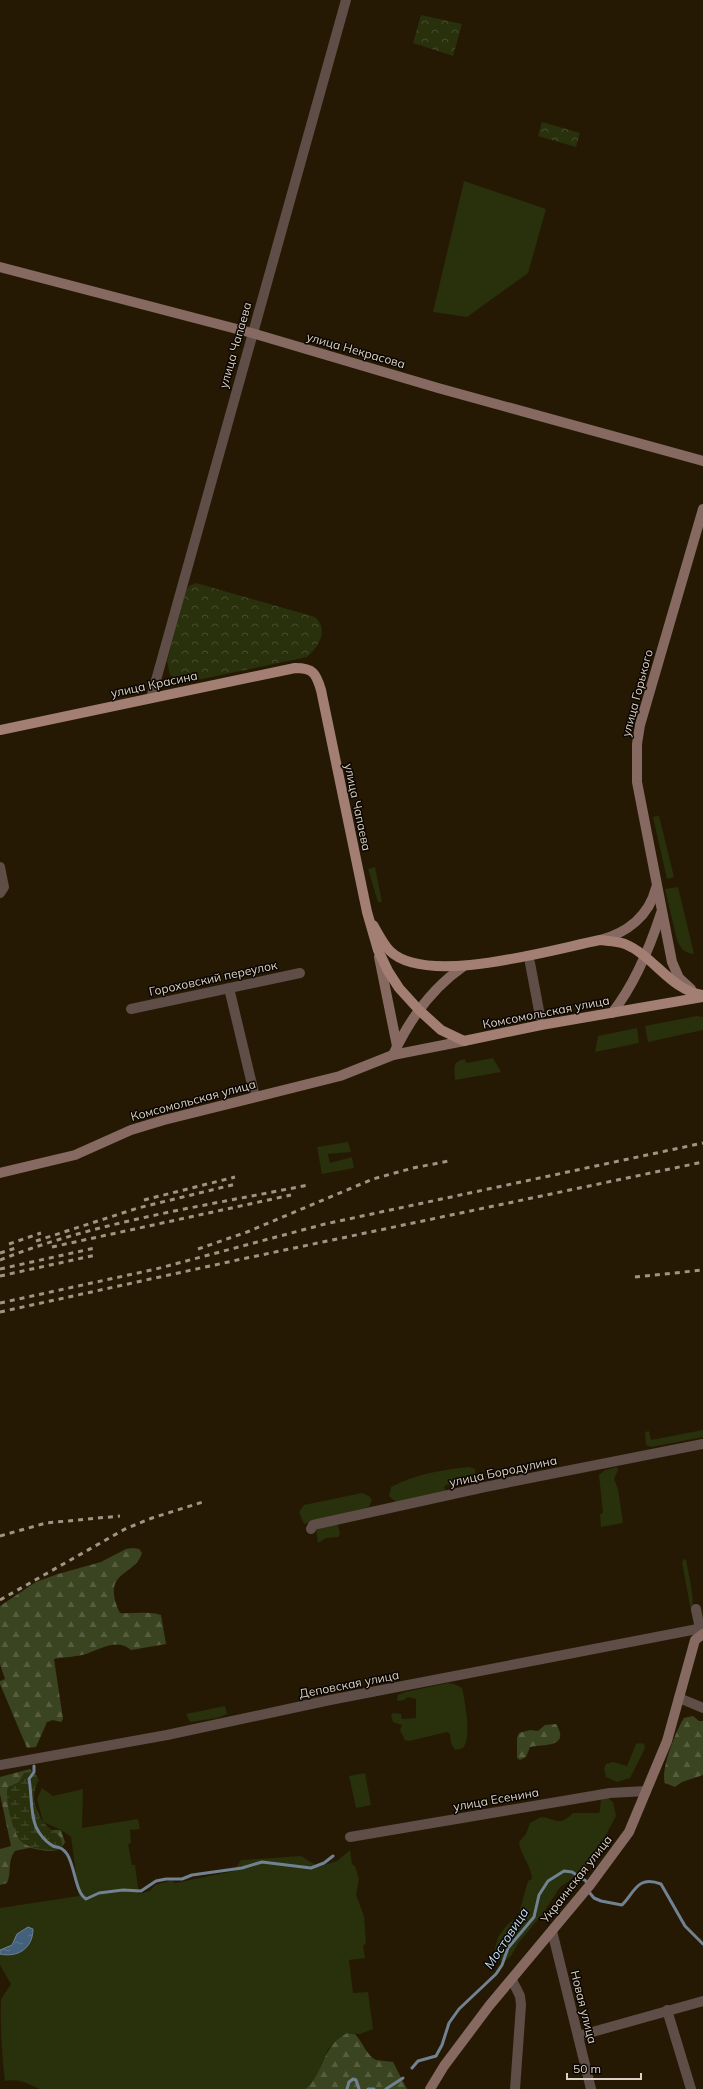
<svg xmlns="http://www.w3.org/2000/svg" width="703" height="2089" font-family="Mulish,sans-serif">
	<defs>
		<pattern id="forest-firs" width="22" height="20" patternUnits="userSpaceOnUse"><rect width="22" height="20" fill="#3a4420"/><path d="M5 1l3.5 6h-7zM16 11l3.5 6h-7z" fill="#565e3f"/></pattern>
		<pattern id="wetland-marsh" width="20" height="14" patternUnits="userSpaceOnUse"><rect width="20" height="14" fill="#28300c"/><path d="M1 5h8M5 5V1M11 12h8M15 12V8" fill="none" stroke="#474d2e"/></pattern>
		<pattern id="park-crowns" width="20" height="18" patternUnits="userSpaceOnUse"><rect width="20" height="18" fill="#28300c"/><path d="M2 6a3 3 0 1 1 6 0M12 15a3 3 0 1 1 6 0" fill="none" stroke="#474d2e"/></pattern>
		<pattern id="water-ripples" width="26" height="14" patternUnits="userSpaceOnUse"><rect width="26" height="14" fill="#43607c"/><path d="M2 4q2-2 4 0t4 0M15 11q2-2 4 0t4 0" fill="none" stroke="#5e768d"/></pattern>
	</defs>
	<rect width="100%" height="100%" fill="#261904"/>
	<!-- grass -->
	<g fill="#28300c">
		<path d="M 464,181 L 546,209 L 528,273 L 467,317 L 433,312 Z"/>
		<path d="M 659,816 L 674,877 L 667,879 L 653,817 Z"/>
		<path d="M 375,867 L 382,902 L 378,902 L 368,869 Z"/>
		<path d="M 678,887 L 694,954 C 684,953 681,949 677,940 L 665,889 Z"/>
		<path d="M 697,1016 L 703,1017 L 703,1030 L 648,1042 L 645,1026 Z"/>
		<path d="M 637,1028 L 639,1043 L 595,1052 L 598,1036 Z"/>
		<path d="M 493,1058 L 501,1072 L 455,1080 C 455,1068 451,1062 465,1059 L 466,1063 Z"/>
		<path d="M 348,1142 L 351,1152 L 328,1154 L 330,1163 L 352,1157 L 354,1168 L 322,1174 L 317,1147 Z"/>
		<path d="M 703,1430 L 703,1437 L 651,1447 L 646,1445 L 645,1432 L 649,1431 L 651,1440 Z"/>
		<path d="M 469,1467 L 475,1469 L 476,1478 L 469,1483 L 446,1485 L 444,1487 L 446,1491 L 396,1502 L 389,1496 L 391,1487 C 416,1474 441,1470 469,1467 Z"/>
		<path d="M 617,1467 L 618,1470 L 614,1479 L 618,1489 L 623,1523 L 601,1527 L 600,1514 L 603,1513 L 599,1475 L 605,1470 Z"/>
		<path d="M 362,1493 L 369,1496 L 372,1500 L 369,1507 L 304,1524 L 299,1512 L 304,1505 Z"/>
		<path d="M 330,1525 L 338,1525 L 340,1534 L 338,1537 L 326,1538 L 318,1543 L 316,1530 Z"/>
		<path d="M 684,1559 L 686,1560 C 689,1577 695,1598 692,1616 L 682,1562 Z"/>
		<path d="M 448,1683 L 454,1684 L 462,1688 C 465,1701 472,1738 463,1748 L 455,1750 L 451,1743 L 450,1734 L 447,1732 L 409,1741 L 405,1740 L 400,1730 L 402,1725 L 393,1722 L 391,1716 L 393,1713 L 401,1714 L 402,1719 L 416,1718 L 416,1699 L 408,1697 L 404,1700 L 397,1701 L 398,1695 L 405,1692 Z"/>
		<path d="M 225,1706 L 227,1714 L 217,1718 L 190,1722 L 186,1714 Z"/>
		<path d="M 640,1743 L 644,1744 L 645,1748 L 630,1778 L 617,1782 L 606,1777 L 604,1769 L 606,1764 L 613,1762 L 627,1766 L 636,1744 Z"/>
		<path d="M 365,1773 L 371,1805 L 356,1808 L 349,1776 Z"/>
		<path d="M 42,1788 L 53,1796 L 83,1789 L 82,1828 L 138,1819 L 140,1829 L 130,1830 L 131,1843 L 128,1844 L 132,1865 L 135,1865 L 139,1894 L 150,1891 L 155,1885 L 172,1880 L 175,1883 L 234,1871 L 241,1860 L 301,1856 L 319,1867 L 337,1861 L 350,1850 L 352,1864 L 355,1866 L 359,1879 L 356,1895 L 364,1916 L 366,1944 L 363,1945 L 365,1958 L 349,1960 L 353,1993 L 368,1992 L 373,2029 L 360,2034 L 347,2033 L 328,2049 L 321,2071 L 305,2089 L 40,2089 C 28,2084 20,2078 5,2081 C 2,2057 0,2023 1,2000 C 3,1995 8,1989 11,1984 L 0,1965 L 0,1908 L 79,1896 L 71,1837 L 61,1830 L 43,1822 L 37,1799 Z"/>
		<path d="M 608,1798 L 613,1802 L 616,1816 L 599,1848 L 581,1873 L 560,1887 L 542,1915 L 519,1942 L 511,1956 L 503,1962 L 499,1959 L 495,1948 L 498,1937 L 507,1925 L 518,1916 L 528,1881 L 532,1879 C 531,1864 521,1857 519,1842 L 526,1834 L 530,1823 L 541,1817 C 557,1819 559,1827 573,1813 L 599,1813 L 600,1811 L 601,1799 Z"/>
	</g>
	<!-- forest -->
	<g fill="url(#forest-firs)">
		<path d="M 133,1548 L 139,1549 L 142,1553 C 135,1577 100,1570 120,1613 C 134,1614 147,1611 161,1615 L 166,1644 L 131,1650 C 117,1638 101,1649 86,1654 C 76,1657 65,1657 54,1659 L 63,1719 L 61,1722 L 53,1720 L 47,1722 L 36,1747 L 27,1748 L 0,1684 L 0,1681 L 5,1679 L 0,1664 L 0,1606 L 36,1582 L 58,1574 L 101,1562 L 126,1549 Z"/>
		<path d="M 693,1716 L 699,1721 L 703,1721 L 703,1775 L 682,1782 L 675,1787 L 665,1783 C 660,1771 676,1730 684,1718 Z"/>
		<path d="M 556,1724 C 571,1748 543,1744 530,1747 L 526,1757 L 520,1760 L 517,1758 L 517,1738 L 519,1733 L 530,1730 L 538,1731 L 545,1725 Z"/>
		<path d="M 30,1769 L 32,1771 L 29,1775 L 30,1793 L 45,1830 L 61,1830 L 65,1842 C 59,1856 44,1850 31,1848 C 26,1848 20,1850 15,1851 C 7,1861 12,1872 7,1883 L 0,1885 L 0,1849 L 11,1846 L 0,1794 L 0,1777 Z"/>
		<path d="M 347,2033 L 355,2034 C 362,2041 367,2056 376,2060 C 381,2061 388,2061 393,2062 L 407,2089 L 305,2089 C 327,2070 320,2048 347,2033 Z"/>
	</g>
	<!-- wetland -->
	<path fill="url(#wetland-marsh)" d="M 34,1772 L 39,1780 C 30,1792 34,1813 45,1824 C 53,1833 63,1833 62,1847 L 56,1851 C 46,1849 31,1849 23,1843 C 13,1836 4,1797 8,1787 L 19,1782 L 24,1773 Z"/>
	<!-- park -->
	<g fill="url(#park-crowns)">
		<path d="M 421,15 L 462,24 L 453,56 L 413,43 Z"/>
		<path d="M 542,122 L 580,133 L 576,147 L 538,136 Z"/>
		<path d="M 196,583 L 315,617 C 329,630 319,646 307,657 L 183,683 L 170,675 L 167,661 L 186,590 L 189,586 Z"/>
	</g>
	<!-- water -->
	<path fill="url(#water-ripples)" stroke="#718292" d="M 28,1927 L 33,1929 C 33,1948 18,1958 0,1954 L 0,1950 L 12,1945 L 17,1934 Z"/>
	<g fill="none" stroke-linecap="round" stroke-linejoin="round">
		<!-- stream -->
		<g stroke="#718292" stroke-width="3">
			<path d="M 34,1766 L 34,1772 L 29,1779 C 32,1794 30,1813 36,1827 C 39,1833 45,1841 50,1844 C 57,1850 60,1844 67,1854 C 75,1866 75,1892 86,1899 L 99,1893 L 123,1890 L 141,1891 L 156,1881 L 166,1879 L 182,1879 L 192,1875 L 242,1868 L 262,1862 L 311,1868 L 324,1863 L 333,1856"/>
			<path d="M 412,2068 L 418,2061 L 436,2056 L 442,2045 L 449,2023 L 459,2009 L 496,1974 L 502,1965 L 508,1948 L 534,1917 L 539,1895 L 548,1881 L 564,1871 L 572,1872 L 586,1881 L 589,1892 L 594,1898 L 601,1901 L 622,1905 C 635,1892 637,1875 661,1884 L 685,1926 L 703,1944"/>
			<path d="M 347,2089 L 349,2082 L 353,2079 L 356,2080 L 359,2089"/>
			<path d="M 368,2089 L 374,2089"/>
			<path d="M 386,2089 L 403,2078"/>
		</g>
		<!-- street -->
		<g stroke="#5f4d48" stroke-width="10">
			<path d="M 151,698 L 346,0"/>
			<path d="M 0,867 L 4,887 L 0,893"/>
			<path d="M 530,963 L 540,1016"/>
			<path d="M 229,988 L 255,1097"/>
			<path d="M 131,1009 L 300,973"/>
			<path d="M 311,1529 L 313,1525 L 485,1487 L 703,1444"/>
			<path d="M 696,1609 L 700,1629"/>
			<path d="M 679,1698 L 703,1708"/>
			<path d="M 0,1765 L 167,1735 L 330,1700 L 703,1628"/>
			<path d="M 350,1837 L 610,1793 L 646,1791"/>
			<path d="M 552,1931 L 591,2089"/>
			<path d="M 512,1980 L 520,1996 L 521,2005 L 515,2089"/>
			<path d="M 667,2010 L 691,2089"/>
			<path d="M 578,2036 L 703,2001"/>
		</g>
		<!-- secondary -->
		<g stroke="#866960" stroke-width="10">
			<path d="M 0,267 L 252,333 L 438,388 L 703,461"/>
			<path d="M 600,940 C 627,933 649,916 656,888"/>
			<path d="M 379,957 L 397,1046"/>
			<path d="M 691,989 L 679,978 L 672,962 L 637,782 L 637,744 L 640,725 L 703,509"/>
			<path d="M 612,1013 C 635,984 650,947 661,913"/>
			<path d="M 393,1055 C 409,1020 432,988 464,966"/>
			<path d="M 0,1173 L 75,1155 L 131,1130 L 164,1120 L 340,1076 L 393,1055 L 464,1041"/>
			<path d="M 430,2089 L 444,2066 L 489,2006 L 590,1885 L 629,1832 L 667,1741 L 695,1640 L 703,1634"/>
		</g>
		<!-- primary -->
		<g stroke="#a37f73" stroke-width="10">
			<path d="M 0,730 L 295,668 C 313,668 316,673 321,690 L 367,912 L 378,950 L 388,971 L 399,988 L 419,1010 L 441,1030 L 464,1041 L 541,1025 L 703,997"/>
			<path d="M 373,925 C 378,933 383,944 390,951 C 427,987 553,949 600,940 C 608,941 617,941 625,944 C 654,956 670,990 703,995"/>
		</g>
		<!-- rail -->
		<g stroke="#9f9585" stroke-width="3" stroke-dasharray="5 5" stroke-linecap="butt">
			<path d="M 144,1200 L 235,1177"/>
			<path d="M 36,1241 L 138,1208 L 236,1184"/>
			<path d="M 9,1244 L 41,1233"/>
			<path d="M 52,1247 L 291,1195"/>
			<path d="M 198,1249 L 247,1232 L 373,1179 L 413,1168 L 449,1161"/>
			<path d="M 0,1253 L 19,1247"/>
			<path d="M 0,1260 C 98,1221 205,1206 308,1185"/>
			<path d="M 0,1269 L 95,1248"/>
			<path d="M 0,1276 L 96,1255"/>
			<path d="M 635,1277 L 703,1270"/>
			<path d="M 0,1303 L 156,1269 L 325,1224 L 703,1143"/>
			<path d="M 0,1312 L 242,1259 L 703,1162"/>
			<path d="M 0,1536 L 46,1523 L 120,1516"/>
			<path d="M 0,1600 L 125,1529 L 152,1518 L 206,1501"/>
		</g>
	</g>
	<g text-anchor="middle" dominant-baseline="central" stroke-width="3" stroke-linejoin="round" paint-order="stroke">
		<!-- street labels -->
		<g font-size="12" fill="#dbd2c5" stroke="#0b0601">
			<text transform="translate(235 345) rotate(-74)">улица Чапаева</text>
			<text transform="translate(356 350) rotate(16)">улица Некрасова</text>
			<text transform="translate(154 684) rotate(-12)">улица Красина</text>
			<text transform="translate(637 693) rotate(-75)">улица Горького</text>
			<text transform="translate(358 807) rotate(78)">улица Чапаева</text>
			<text transform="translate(213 978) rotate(-12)">Гороховский переулок</text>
			<text transform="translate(546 1012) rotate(-11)">Комсомольская улица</text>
			<text transform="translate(193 1100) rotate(-15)">Комсомольская улица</text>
			<text transform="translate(503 1471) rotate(-12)">улица Бородулина</text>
			<text transform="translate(349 1684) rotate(-11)">Деповская улица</text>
			<text transform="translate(496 1799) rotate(-10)">улица Есенина</text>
			<text transform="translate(576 1879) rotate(-52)">Украинская улица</text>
			<text transform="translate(584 2007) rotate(76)">Новая улица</text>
		</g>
		<!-- water labels -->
		<g font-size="13" font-style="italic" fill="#bfddfb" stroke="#0b0601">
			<text transform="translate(506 1938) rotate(-57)">Мостовица</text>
		</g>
	</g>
	<!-- scale -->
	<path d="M567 2073v6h74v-6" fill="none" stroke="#dbd2c5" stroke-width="2"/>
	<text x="573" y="2073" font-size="12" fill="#dbd2c5" stroke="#0b0601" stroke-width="3" paint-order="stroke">50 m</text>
</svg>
